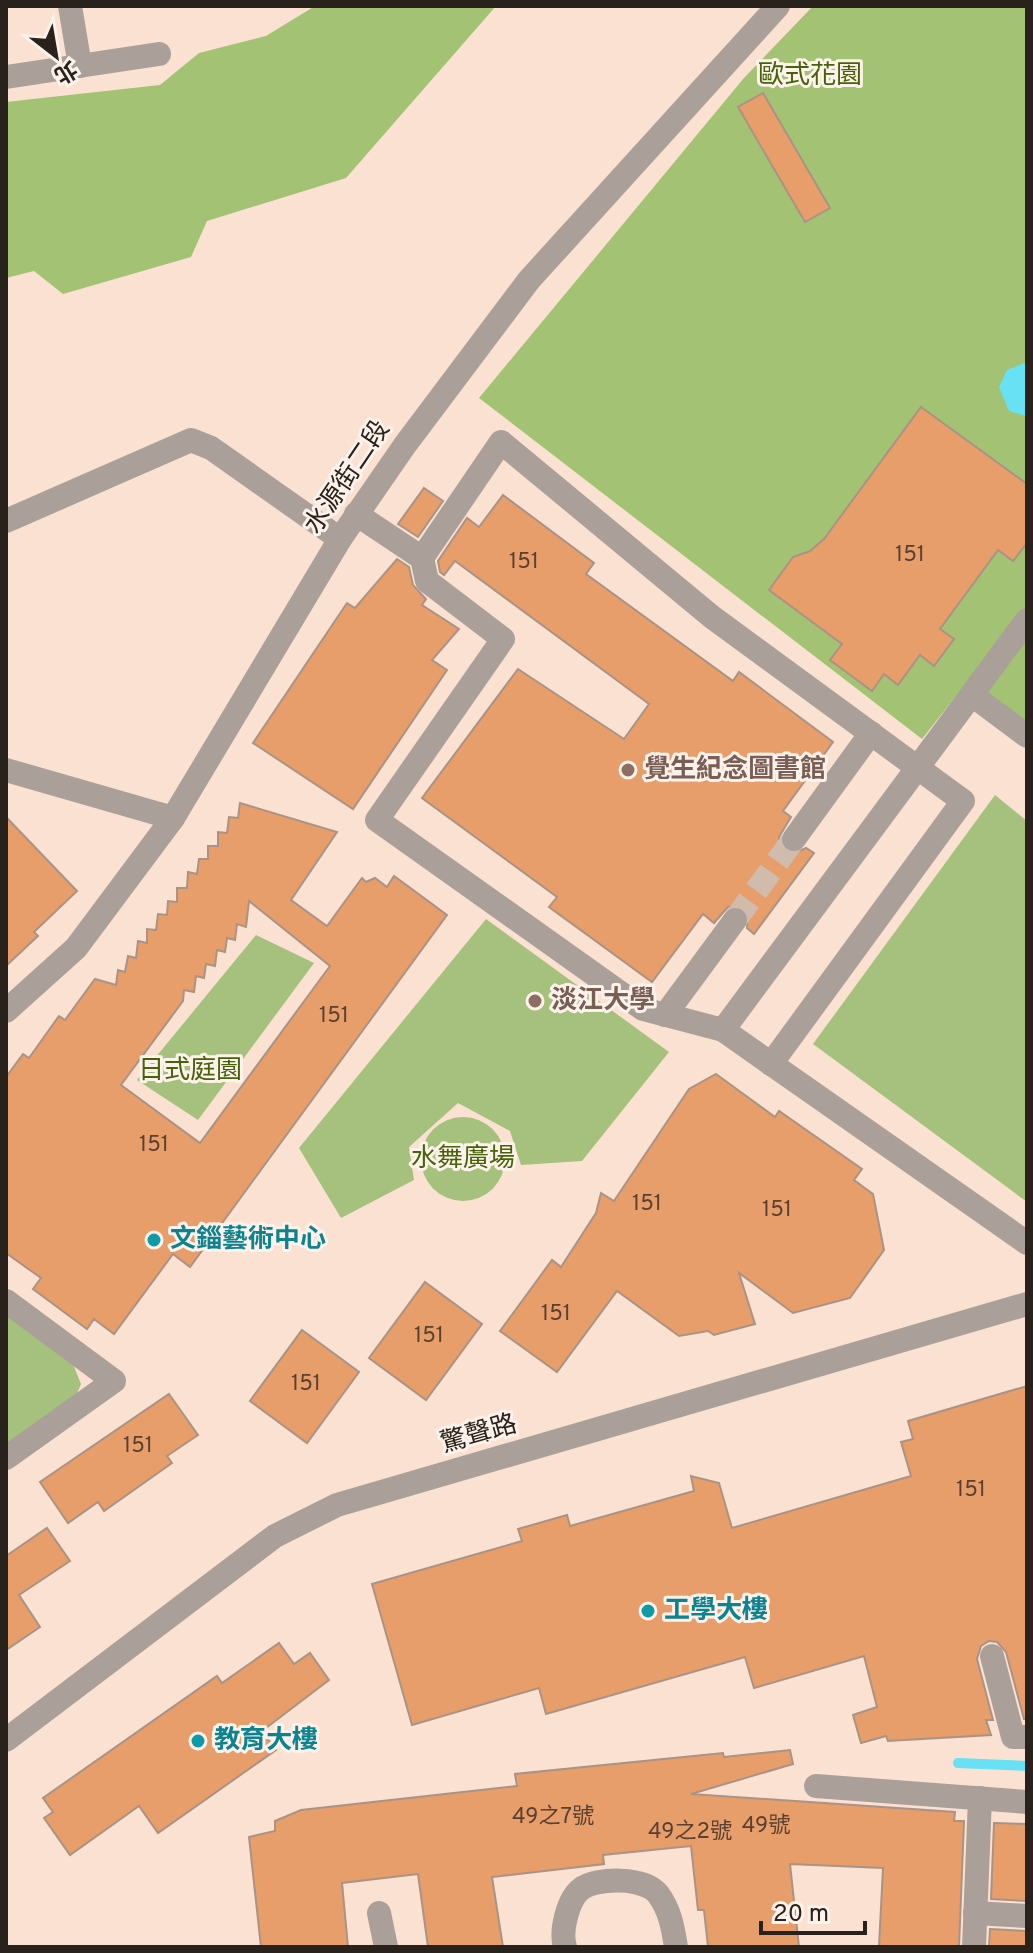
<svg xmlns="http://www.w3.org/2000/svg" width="1033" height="1953" font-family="Overpass,'Noto Sans TC',sans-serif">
	<rect width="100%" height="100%" fill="#fae1d1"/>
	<!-- green -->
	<g fill="#a6c17d">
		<path d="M 995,795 L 1027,821 L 1027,1202 L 813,1044 Z"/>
		<path d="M 486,919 L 669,1052 L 582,1161 L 521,1165 L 510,1131 L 458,1103 L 409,1147 L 414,1180 L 341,1218 L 299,1148 Z"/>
		<path d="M 256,935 L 314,963 L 198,1120 L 137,1080 Z"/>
		<circle cx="463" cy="1159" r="42"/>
		<path d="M 6,1311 L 71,1359 L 81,1384 L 75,1398 L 6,1444 Z"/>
	</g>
	<!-- forest -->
	<g fill="#a3c273">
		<path d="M 315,6 L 496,6 L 346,178 L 207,221 L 191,257 L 63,294 L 34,271 L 6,278 L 6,102 L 160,85 L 199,53 L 266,36 Z"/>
		<path d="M 813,6 L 1027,6 L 1027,723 L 967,682 L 922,739 L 479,398 L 744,78 Z"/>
	</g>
	<!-- water -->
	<path fill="#67e1f3" d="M 1027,362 L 1027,416 L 1026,416 L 1009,411 L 999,387 L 1007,370 Z"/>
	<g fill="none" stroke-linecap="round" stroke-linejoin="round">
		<!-- stream -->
		<path stroke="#67e1f3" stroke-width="10" d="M 958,1763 L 1027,1766"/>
	</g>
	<!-- building -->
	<g fill="#e89e6b" stroke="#aa9385" stroke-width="2" fill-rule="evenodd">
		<path d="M 763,93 L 830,208 L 805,222 L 738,107 Z"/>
		<path d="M 921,407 L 1027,484 L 1027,543 L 1013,561 L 998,550 L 940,629 L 954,639 L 934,666 L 920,655 L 898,685 L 884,674 L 872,691 L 830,660 L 842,644 L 769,590 L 793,557 L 810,551 L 824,539 Z"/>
		<path d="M 424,488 L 443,501 L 418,537 L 398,524 Z"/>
		<path d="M 503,495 L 594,563 L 586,574 L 733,681 L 739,672 L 833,742 L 783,811 L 791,817 L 779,837 L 781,846 L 792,854 L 806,848 L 814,853 L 754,934 L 747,928 L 748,913 L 737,905 L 728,907 L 714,923 L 703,914 L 652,982 L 549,907 L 557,897 L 422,798 L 518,669 L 624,739 L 649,704 L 455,561 L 444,575 L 440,572 L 438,561 L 467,518 L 479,527 Z"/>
		<path d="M 397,559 L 409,567 L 413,585 L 426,599 L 422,605 L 459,629 L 432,660 L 447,670 L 353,809 L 253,743 L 347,603 L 355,608 Z"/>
		<path d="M 240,803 L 337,832 L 291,900 L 327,926 L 362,878 L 366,882 L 375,878 L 387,887 L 394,876 L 447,915 L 190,1267 L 173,1254 L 114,1334 L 94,1319 L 87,1329 L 33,1289 L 41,1278 L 6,1253 L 6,1077 L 23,1054 L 29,1058 L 59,1016 L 65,1020 L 95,979 L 116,985 L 118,970 L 125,972 L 128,956 L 136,958 L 138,941 L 147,943 L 147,929 L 156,930 L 158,914 L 167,915 L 168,901 L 177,902 L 177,888 L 187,888 L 188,872 L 197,874 L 199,859 L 208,859 L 208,846 L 218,846 L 218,832 L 227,833 L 229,817 L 238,818 ZM 249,901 L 330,966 L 200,1143 L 121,1085 L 183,1001 L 184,990 L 194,992 L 196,976 L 204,978 L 206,964 L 215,966 L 217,950 L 225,952 L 227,938 L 235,940 L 237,924 L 246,927 Z"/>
		<path d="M 6,817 L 77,891 L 34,932 L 38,936 L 6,966 Z"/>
		<path d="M 716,1074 L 775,1117 L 779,1111 L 862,1169 L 854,1180 L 873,1194 L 884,1250 L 850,1298 L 793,1313 L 739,1273 L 755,1324 L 714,1335 L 708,1331 L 679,1336 L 617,1291 L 557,1372 L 500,1331 L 552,1260 L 561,1267 L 596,1213 L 601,1193 L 614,1201 L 689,1089 Z"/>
		<path d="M 425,1282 L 482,1324 L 426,1400 L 369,1358 Z"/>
		<path d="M 302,1330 L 359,1372 L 307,1443 L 250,1401 Z"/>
		<path d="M 1027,1386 L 1027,1719 L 1024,1719 L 1006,1652 L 997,1642 L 989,1641 L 981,1646 L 977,1659 L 993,1720 L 986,1720 L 991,1735 L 888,1741 L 886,1736 L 861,1743 L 853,1715 L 877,1707 L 864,1656 L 754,1688 L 745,1657 L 546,1714 L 539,1688 L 412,1725 L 372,1584 L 522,1541 L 518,1529 L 567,1515 L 570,1526 L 694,1491 L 691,1476 L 719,1483 L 732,1528 L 911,1476 L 901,1442 L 913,1439 L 908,1421 Z"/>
		<path d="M 169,1394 L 198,1435 L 167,1456 L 172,1463 L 104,1511 L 98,1502 L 68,1523 L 40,1482 Z"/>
		<path d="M 47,1528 L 70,1561 L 19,1595 L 40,1627 L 6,1650 L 6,1556 Z"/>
		<path d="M 279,1643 L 294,1664 L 310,1653 L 329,1680 L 262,1731 L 276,1750 L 158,1833 L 139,1806 L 70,1855 L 44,1818 L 53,1812 L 43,1798 L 217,1676 L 222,1683 Z"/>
		<path d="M 790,1750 L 793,1764 L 691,1794 L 955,1812 L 954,1821 L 964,1821 L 959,1947 L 879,1947 L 883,1868 L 790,1864 L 799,1947 L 708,1947 L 704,1910 L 698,1910 L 691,1846 L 603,1855 L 604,1864 L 492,1877 L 503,1947 L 428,1947 L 418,1874 L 342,1883 L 348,1947 L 261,1947 L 249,1837 L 275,1831 L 275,1821 L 301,1810 L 517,1786 L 515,1774 L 723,1753 L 724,1757 Z"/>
		<path d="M 994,1823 L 1027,1824 L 1027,1901 L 991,1899 Z"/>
		<path d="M 990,1929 L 1027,1931 L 1027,1947 L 989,1947 Z"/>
	</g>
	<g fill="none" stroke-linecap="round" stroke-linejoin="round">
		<!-- minor-tunnel -->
		<path stroke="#d0bbad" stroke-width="24" stroke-dasharray="24 12" stroke-linecap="butt" d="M 735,920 L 794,839"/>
		<!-- minor -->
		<g stroke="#aaa099" stroke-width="24">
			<path d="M 70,6 L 80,66"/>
			<path d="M 6,77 L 159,54"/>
			<path d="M 356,514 L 422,558 L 427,581 L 503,639 L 377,820 L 643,1009 L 723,1030"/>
			<path d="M 6,521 L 191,440 L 211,448 L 340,539"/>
			<path d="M 422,558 L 501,442 L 712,617 L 963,801 L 771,1064"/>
			<path d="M 1027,620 L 723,1030 L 1027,1243"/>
			<path d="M 972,695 L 1027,736"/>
			<path d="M 6,770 L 173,818"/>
			<path d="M 794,839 L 871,733"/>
			<path d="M 6,1011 L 76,948 L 173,818 L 340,539 L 405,445 L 529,280 L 778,6"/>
			<path d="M 665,1015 L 735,920"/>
			<path d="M 6,1301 L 114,1381 L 6,1458"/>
			<path d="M 992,1656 L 1013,1737 L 1027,1737"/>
			<path d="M 6,1740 L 275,1536 L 337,1505 L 1027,1304"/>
			<path d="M 816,1786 L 1027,1802"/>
			<path d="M 379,1913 L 386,1947"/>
			<path d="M 975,1913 L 1027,1916"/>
			<path d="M 565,1947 C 560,1931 568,1899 581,1889 C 597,1877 645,1877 658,1894 C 670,1910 673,1928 676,1947"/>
			<path d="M 974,1947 L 980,1798"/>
		</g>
	</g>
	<!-- markers -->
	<g fill="#8d6e63" stroke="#fcf2eb" stroke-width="3">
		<circle cx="628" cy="770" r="8"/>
		<circle cx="535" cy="1001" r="8"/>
	</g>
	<g fill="#0f9aa8" stroke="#fcf2eb" stroke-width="3">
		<circle cx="154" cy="1240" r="8"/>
		<circle cx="648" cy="1611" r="8"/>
		<circle cx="198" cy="1741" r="8"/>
	</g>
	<g text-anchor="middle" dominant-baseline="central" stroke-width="6" stroke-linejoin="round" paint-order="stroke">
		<!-- number labels -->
		<g font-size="22" fill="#59402f">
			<text x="910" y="555">151</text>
			<text x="524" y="562">151</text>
			<text x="334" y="1016">151</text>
			<text x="154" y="1145">151</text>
			<text x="647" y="1204">151</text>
			<text x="777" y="1210">151</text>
			<text x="556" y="1314">151</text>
			<text x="429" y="1336">151</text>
			<text x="306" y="1384">151</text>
			<text x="138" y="1446">151</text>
			<text x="971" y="1490">151</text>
			<text x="553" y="1817">49之7號</text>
			<text x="766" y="1826">49號</text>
			<text x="690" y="1832">49之2號</text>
		</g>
		<!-- park labels -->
		<g font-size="26" fill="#476209" stroke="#fcf2eb">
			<text x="810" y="76">歐式花園</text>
			<text x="190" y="1071">日式庭園</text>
			<text x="463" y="1159">水舞廣場</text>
		</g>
		<!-- street labels -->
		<g font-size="26" fill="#29211b" stroke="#fcf2eb">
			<text transform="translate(348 478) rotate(-56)">水源街二段</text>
			<text transform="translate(479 1435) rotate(-16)">驚聲路</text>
		</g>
		<!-- education labels -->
		<g font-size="26" font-weight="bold" fill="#785e54" stroke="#fcf2eb" text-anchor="start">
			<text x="644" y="770">覺生紀念圖書館</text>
			<text x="551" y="1001">淡江大學</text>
		</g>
		<!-- culture labels -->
		<g font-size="26" font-weight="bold" fill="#0d838f" stroke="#fcf2eb" text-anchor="start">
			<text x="170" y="1240">文錙藝術中心</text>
			<text x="664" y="1611">工學大樓</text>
			<text x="214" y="1741">教育大樓</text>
		</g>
	</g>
	<!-- border -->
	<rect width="1033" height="1953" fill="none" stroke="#29211b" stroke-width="16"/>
	<!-- north arrow -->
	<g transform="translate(56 56) rotate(149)" stroke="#fcf2eb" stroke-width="6" paint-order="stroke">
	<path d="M0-6L14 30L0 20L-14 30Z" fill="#29211b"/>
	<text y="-12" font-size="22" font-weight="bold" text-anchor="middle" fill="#29211b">北</text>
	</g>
	<!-- scale -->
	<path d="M761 1921v12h104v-12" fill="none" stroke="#29211b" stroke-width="4"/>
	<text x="773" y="1921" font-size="24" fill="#29211b" stroke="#fcf2eb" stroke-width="6" paint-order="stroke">20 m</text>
</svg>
